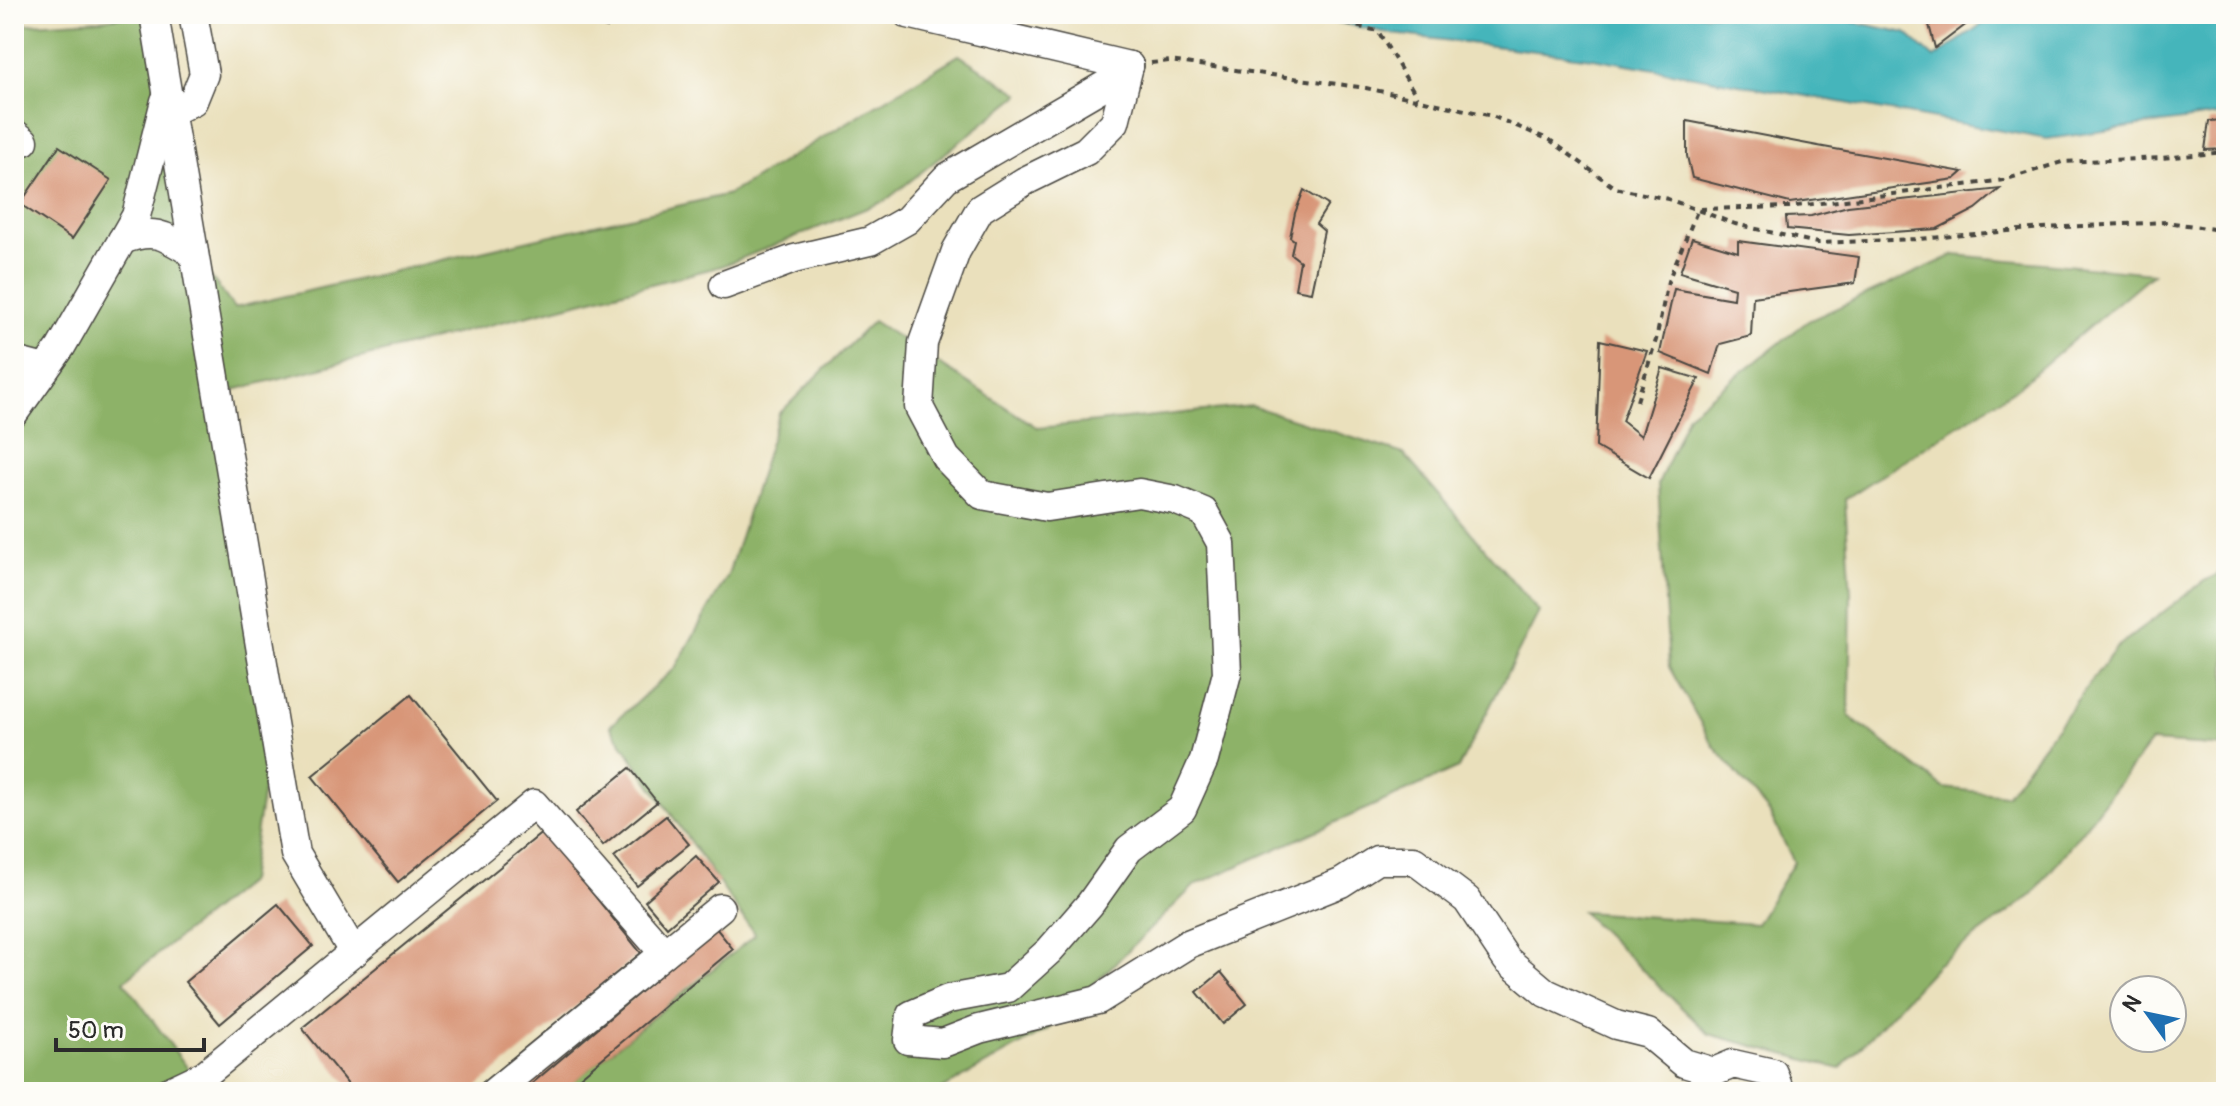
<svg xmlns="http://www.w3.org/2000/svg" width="2240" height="1106" font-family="Pangolin,sans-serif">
	<rect width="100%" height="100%" fill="#fdfcf7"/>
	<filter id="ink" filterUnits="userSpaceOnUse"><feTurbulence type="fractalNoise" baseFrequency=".0125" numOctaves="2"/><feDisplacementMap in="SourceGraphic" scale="16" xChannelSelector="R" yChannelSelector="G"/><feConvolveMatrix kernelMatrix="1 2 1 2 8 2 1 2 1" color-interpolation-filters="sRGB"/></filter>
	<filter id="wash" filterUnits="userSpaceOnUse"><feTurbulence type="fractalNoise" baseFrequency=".006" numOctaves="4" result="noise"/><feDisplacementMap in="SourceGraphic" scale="32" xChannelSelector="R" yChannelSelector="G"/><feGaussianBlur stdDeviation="1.8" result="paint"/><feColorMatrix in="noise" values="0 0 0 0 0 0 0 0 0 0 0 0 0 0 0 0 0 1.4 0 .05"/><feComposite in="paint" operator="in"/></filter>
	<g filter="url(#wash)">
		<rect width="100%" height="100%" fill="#eae0bc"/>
		<!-- forest -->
		<g fill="#8db268" stroke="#5c6e4a" stroke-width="2">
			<path d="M 140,14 L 154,14 L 194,254 L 234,308 L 729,194 L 959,55 L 1020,94 L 885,201 L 722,266 L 230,391 L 273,725 L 249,881 L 124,981 L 205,1092 L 14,1092 L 14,25 L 99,20 Z"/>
			<path d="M 1954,255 L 2153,273 L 2018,387 L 1845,499 L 1851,594 L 1849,716 L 1944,788 L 2006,795 L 2116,648 L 2204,581 L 2226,570 L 2226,747 L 2151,742 L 2032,895 L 1937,965 L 1840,1069 L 1709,1034 L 1582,912 L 1756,924 L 1794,862 L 1769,812 L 1713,745 L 1669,667 L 1658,485 L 1688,414 L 1808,321 Z"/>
			<path d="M 873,321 L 1038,428 L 1252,406 L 1404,454 L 1539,612 L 1458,768 L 1195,885 L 1047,1030 L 937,1092 L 560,1092 L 755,935 L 610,726 L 675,668 L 728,575 L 779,414 Z"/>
		</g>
		<!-- water -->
		<path fill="#45b5bb" stroke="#387073" stroke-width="2" d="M 1297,14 L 1816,14 L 1906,33 L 1934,58 L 1982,24 L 2052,14 L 2143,14 L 2146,18 L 2176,14 L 2226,14 L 2226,114 L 2047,139 L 1593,58 L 1393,34 Z"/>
		<g id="blocks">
			<!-- building -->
			<g fill="#d89678">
				<path d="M 584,14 L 611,14 L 607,28 L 582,21 Z"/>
				<path d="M 1932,14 L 1985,14 L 1985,16 L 1976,17 L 1935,48 L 1927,17 Z"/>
				<path d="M 2226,120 L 2226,149 L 2205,150 L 2209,121 Z"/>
				<path d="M 1687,121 L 1818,146 L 1963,172 L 1955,179 L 1790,203 L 1692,178 L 1687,156 Z"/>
				<path d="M 59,146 L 111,180 L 72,239 L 20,204 Z"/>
				<path d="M 2000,189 L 1976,209 L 1937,229 L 1849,235 L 1787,229 L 1786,217 L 1811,216 L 1848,206 Z"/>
				<path d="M 1304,190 L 1328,205 L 1316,224 L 1324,231 L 1311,292 L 1295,289 L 1300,261 L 1291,254 L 1294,240 L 1290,237 L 1295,213 Z"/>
				<path d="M 1692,238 L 1738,252 L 1738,241 L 1859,257 L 1855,283 L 1753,297 L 1751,336 L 1720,344 L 1711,374 L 1660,353 L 1674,289 L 1733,299 L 1734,288 L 1680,272 Z"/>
				<path d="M 1600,340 L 1647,351 L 1622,421 L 1641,436 L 1662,368 L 1699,379 L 1649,478 L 1596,447 Z"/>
				<path d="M 411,695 L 497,801 L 398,882 L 312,776 Z"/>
				<path d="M 630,768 L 657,802 L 603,846 L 576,812 Z"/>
				<path d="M 666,816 L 689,844 L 637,886 L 614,857 Z"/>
				<path d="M 543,832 L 641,953 L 471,1092 L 354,1092 L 302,1028 Z"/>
				<path d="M 696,856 L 719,882 L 667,927 L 645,901 Z"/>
				<path d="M 278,904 L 313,946 L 220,1024 L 185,982 Z"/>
				<path d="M 716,928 L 733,949 L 562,1092 L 522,1092 Z"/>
				<path d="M 1221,972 L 1247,1004 L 1223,1024 L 1197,992 Z"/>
			</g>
		</g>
	</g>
	<g filter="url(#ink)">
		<use href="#blocks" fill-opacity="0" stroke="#484641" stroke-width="2"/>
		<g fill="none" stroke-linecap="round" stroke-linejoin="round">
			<defs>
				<g id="minor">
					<path d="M 154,14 L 295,854 L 354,953"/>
					<path d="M 908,14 L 1129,66"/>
					<path d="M 1129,66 L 1115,122 L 1086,151 L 1025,181 L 980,209 L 956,251 L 923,343 L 919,407 L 946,458 L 982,495 L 1047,507 L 1139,493 L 1175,500 L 1204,512 L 1221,543 L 1227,673 L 1204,760 L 1182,809 L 1129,849 L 1090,904 L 1049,951 L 1008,988 L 948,999 L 911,1015 L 908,1040 L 943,1043 L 979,1029 L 1098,1000 L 1188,944 L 1341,883 L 1377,860 L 1414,860 L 1467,900 L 1507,960 L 1546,993 L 1616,1025 L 1648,1033 L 1684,1063 L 1714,1072 L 1733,1064 L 1773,1073 L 1780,1092"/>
					<path d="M 171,112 L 193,101 L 204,74 L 193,14"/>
					<path d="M 14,133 L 24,141"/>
					<path d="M 122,240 C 156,227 165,236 194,254"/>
					<path d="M 724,285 L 794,259 L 870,241 L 907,220 L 946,178 L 1112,81 L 1129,66"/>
					<path d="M 14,361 L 45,369"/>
					<path d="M 14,413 L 61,347 L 136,216 L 165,101"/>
					<path d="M 168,1092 L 204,1075 L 534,804 L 664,953"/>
					<path d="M 494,1092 L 720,908"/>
				</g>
			</defs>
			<!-- minor casing -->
			<use href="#minor" stroke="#484641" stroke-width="31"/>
			<!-- path -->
			<g stroke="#484641" stroke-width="4" stroke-dasharray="6 6" stroke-linecap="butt">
				<path d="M 1346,24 L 1378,31 L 1417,97"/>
				<path d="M 1346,24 L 1355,14"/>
				<path d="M 1151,63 L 1170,61 L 1366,88 L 1492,116 L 1550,140 L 1615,188 L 1668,199 L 1735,224 L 1817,243 L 1919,239 L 2043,228 L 2167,222 L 2226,231"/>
				<path d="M 1700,209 L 1789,207 L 2004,180 L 2062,162 L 2162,158 L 2226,152"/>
				<path d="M 1637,401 L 1656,340 L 1668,281 L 1698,209"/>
			</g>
			<!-- minor -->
			<use href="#minor" stroke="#fff" stroke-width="28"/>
		</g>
	</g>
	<!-- margin -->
	<rect width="2240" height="1106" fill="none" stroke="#fdfcf7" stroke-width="48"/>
	<!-- north arrow -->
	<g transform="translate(2148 1014) rotate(303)"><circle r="38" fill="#fdfcf7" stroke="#a9a8a5" stroke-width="2"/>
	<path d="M0-6L14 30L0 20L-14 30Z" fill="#1f6fb2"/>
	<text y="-12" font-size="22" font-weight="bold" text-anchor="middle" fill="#2b2b2b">N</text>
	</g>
	<!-- scale -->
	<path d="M56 1038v12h148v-12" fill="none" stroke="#2b2b2b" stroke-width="4"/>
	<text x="68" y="1038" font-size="24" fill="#2b2b2b" stroke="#fdfcf7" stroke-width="6" paint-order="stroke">50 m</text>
</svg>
